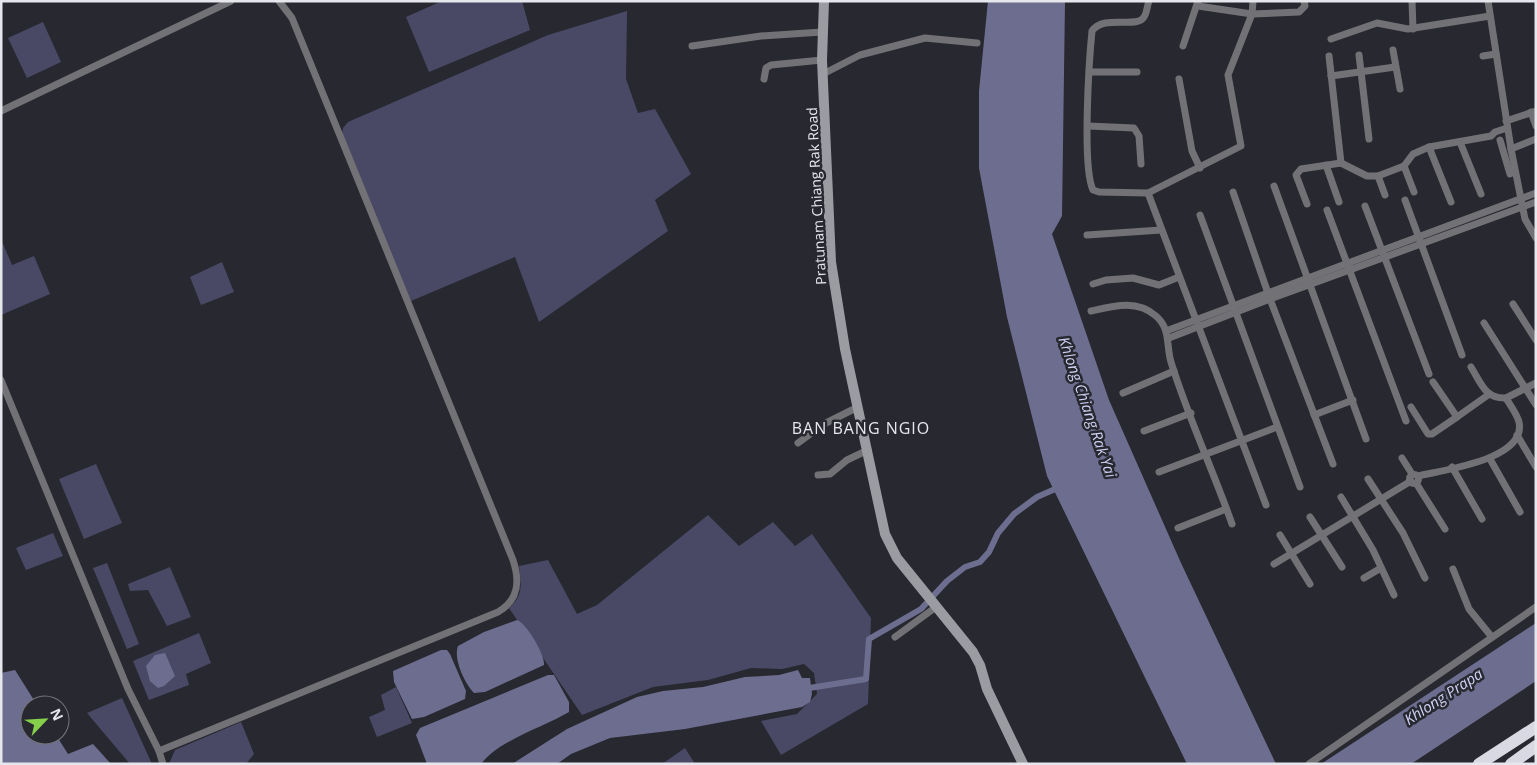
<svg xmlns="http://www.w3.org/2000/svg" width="1537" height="765" font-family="'Open Sans',sans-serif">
	<rect width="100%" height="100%" fill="#282830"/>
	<!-- green -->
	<g fill="#494966">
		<path d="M 442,1 L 522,1 L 530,30 L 429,72 L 406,17 Z"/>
		<path d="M 627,11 L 626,79 L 638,113 L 655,109 L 691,174 L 655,200 L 668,231 L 539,322 L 515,257 L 411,301 L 342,136 L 343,128 L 348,122 L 548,35 Z"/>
		<path d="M 43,22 L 61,62 L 27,78 L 8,38 Z"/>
		<path d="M 1,239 L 12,265 L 34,256 L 50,294 L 1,315 Z"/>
		<path d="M 222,262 L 234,292 L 201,305 L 190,277 Z"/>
		<path d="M 96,464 L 122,523 L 84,539 L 59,479 Z"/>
		<path d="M 708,515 L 739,546 L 773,522 L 795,546 L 812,534 L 871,618 L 868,704 L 781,755 L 761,721 L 797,714 L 817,694 L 814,673 L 804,664 L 782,669 L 751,668 L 708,680 L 653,687 L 582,715 L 509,608 C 524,596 521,583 519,566 L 548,560 L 577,614 L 597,605 Z"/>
		<path d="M 53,533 L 63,556 L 26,570 L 16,548 Z"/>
		<path d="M 107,563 L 139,644 L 127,649 L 93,568 Z"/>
		<path d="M 170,567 L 191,617 L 167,626 L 148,590 L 130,591 L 128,584 Z"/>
		<path d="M 199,633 L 211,663 L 186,674 L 189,685 L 149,700 L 133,661 Z"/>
		<path d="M 396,687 L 412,723 L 377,737 L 369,717 L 385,710 L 381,695 Z"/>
		<path d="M 122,698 L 152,764 L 130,764 L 87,713 Z"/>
		<path d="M 241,722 L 254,754 L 246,764 L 169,764 L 175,750 Z"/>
		<path d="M 685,748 L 695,764 L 662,764 Z"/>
	</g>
	<!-- water -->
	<g fill="#6d6e8f">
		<path d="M 988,1 L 1065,1 L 1062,216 L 1052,234 L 1109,400 L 1181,563 L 1276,764 L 1187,764 L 1047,476 L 1007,317 L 979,168 L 979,91 Z"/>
		<path d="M 517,620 C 527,624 545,655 544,665 L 485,692 L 474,693 C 465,684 453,659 458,646 L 484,632 Z"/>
		<path d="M 1536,623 L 1536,681 L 1411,764 L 1321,764 Z"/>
		<path d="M 441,650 L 447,650 L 450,654 L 466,691 L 465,699 L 424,717 L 412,719 L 394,682 L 393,671 Z"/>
		<path d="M 165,653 L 175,676 L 164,686 L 158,688 L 150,681 L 146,666 L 155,655 Z"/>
		<path d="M 15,670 L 37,705 L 30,705 L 30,735 L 56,735 L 68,754 L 93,744 L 111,764 L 1,764 L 1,673 Z"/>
		<path d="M 798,670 L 802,678 L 810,678 L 812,694 L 810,702 L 802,707 L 685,729 L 610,738 L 571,754 L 557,764 L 512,764 L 567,729 L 637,697 L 663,691 L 703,687 L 745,677 L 779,675 Z"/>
		<path d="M 548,675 L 554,675 L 569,702 L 569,712 C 544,727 499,740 481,764 L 427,764 L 416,735 L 420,728 Z"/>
	</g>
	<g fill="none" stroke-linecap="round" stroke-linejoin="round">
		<!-- canal -->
		<path stroke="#6d6e8f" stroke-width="6" d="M 803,689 L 866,679 L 869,639 L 921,609 L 947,581 L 965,567 L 980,562 L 989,552 L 998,533 L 1014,514 L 1037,497 L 1062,486"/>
		<!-- street -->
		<g stroke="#727276" stroke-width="7">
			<path d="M 1149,1 C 1147,6 1147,13 1144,17 C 1137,29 1104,14 1092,31 C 1089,61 1082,167 1093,190 L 1099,192 L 1148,193 L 1241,146 L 1228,75 L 1252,14 L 1253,1"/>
			<path d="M 1412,1 L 1413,29"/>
			<path d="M 1488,1 L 1511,149 L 1525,219 L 1536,238"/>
			<path d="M 1198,6 L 1252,14 L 1299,12 L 1305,6 L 1304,1"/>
			<path d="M 1331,39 L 1377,23 L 1408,29 L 1490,16"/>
			<path d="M 692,46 L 761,36 L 822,32"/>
			<path d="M 1183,46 L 1198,1"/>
			<path d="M 1393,50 L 1400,89"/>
			<path d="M 1359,55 L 1369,139"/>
			<path d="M 1329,56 L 1341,163"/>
			<path d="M 1483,56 L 1496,54"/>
			<path d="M 1090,72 L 1137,72"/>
			<path d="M 823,74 L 860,55 L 925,38 L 977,43"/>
			<path d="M 1331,76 L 1395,67"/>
			<path d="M 764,79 L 766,68 L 771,65 L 822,60"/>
			<path d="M 1179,79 L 1192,151 L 1200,168"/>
			<path d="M 1,111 L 231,1"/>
			<path d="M 1531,112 L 1536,126"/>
			<path d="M 1506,121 L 1536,111"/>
			<path d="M 1088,126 L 1134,128 L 1139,136 L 1141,164"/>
			<path d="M 1500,140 L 1510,174"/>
			<path d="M 1460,142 L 1481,194"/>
			<path d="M 1429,147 L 1451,202"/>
			<path d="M 1511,149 L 1536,139"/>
			<path d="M 1326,165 L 1339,202"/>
			<path d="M 1404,166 L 1414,192"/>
			<path d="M 1378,176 L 1385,195"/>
			<path d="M 1274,186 L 1366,439"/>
			<path d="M 1233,192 L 1270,299 L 1333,464"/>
			<path d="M 1148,193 L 1266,505"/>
			<path d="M 1405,200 L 1462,355"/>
			<path d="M 1307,204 L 1296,175 L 1301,169 L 1341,163 L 1367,176 L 1378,176 L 1404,166 L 1413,154 L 1429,147 L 1491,136 L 1495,132 L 1507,128"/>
			<path d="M 1365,206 L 1429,374"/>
			<path d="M 1327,210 L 1406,421"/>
			<path d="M 1200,215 L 1300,487"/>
			<path d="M 1087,235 L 1161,230"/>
			<path d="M 1093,284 L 1106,280 L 1133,278 L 1159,285 L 1179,277"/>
			<path d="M 1513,304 L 1536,340"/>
			<path d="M 1091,311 C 1113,306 1137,299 1156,316 C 1171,329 1166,346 1171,362 C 1188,417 1213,470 1232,524"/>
			<path d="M 1484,323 L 1536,405"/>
			<path d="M 1166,331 L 1536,193"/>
			<path d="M 1169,338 L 1270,299 L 1536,202"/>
			<path d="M 1471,367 C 1481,383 1485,399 1506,398"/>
			<path d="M 1,380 L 128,689 L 159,751 L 163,764"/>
			<path d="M 1123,393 L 1174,371"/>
			<path d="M 1411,407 L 1428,434 L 1432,434 L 1457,417 L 1433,382"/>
			<path d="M 1314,415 L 1353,400"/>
			<path d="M 1457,417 L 1488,395"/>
			<path d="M 1144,431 L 1191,413"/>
			<path d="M 1517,435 L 1536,467"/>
			<path d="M 798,443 L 824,424 L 858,407"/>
			<path d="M 1402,458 L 1412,474"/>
			<path d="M 1490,459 L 1520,512"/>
			<path d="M 1452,467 L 1482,519"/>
			<path d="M 1159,472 L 1277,427"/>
			<circle cx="1414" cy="479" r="4.5"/>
			<path d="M 818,475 L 830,474 L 847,460 L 868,450"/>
			<path d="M 1418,476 C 1442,470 1527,460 1519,422 C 1517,414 1510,405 1506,398 L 1536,383"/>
			<path d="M 1368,479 L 1403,533 L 1425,578"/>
			<path d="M 1416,483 L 1445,529"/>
			<path d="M 1341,497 L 1373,550 L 1394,595"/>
			<path d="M 1310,517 L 1342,567"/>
			<path d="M 1178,528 L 1226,509"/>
			<path d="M 1280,535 L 1310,584"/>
			<path d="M 1274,564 L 1411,481"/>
			<path d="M 1453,569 L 1469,609 L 1491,636"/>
			<path d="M 1364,578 L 1381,568"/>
			<path d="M 895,637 L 936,607"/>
			<path d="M 159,751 L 498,612 C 519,600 520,581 513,560 L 292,18 L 279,1"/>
			<path d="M 1309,764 L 1536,607"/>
		</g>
		<!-- secondary -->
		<path stroke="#9b9ba2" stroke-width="10" d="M 824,1 L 822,60 L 831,262 L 845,349 L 885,534 L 897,558 L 973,652 L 980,665 L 987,689 L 1023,764"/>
		<!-- highway -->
		<g stroke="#d8d9e3" stroke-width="12">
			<path d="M 1479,764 L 1536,727"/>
			<path d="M 1511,764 L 1536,746"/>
		</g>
	</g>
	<g text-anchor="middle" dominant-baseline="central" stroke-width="5" stroke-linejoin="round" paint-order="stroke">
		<!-- street labels -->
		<g font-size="14" fill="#e6e7ec" stroke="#282830">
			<text transform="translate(816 196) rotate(-93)">Pratunam Chiang Rak Road</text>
		</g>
		<!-- water labels -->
		<g font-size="15" font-style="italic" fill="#d1d3f6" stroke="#282830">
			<text transform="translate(1088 407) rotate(71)">Khlong Chiang Rak Yai</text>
			<text transform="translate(1443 696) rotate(-33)">Khlong Prapa</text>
		</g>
		<!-- quarter labels -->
		<g font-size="16" letter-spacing="1" fill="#e6e7ec" stroke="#282830">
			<text x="861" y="428">BAN BANG NGIO</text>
		</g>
	</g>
	<!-- border -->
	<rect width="1537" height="765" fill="none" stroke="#e6e7ec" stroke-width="5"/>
	<!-- north arrow -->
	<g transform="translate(45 720) rotate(65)"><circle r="24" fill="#282830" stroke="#74747b"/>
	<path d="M0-4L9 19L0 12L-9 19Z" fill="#86cf4b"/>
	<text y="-8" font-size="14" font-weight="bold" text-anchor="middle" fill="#e6e7ec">N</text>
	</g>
</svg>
